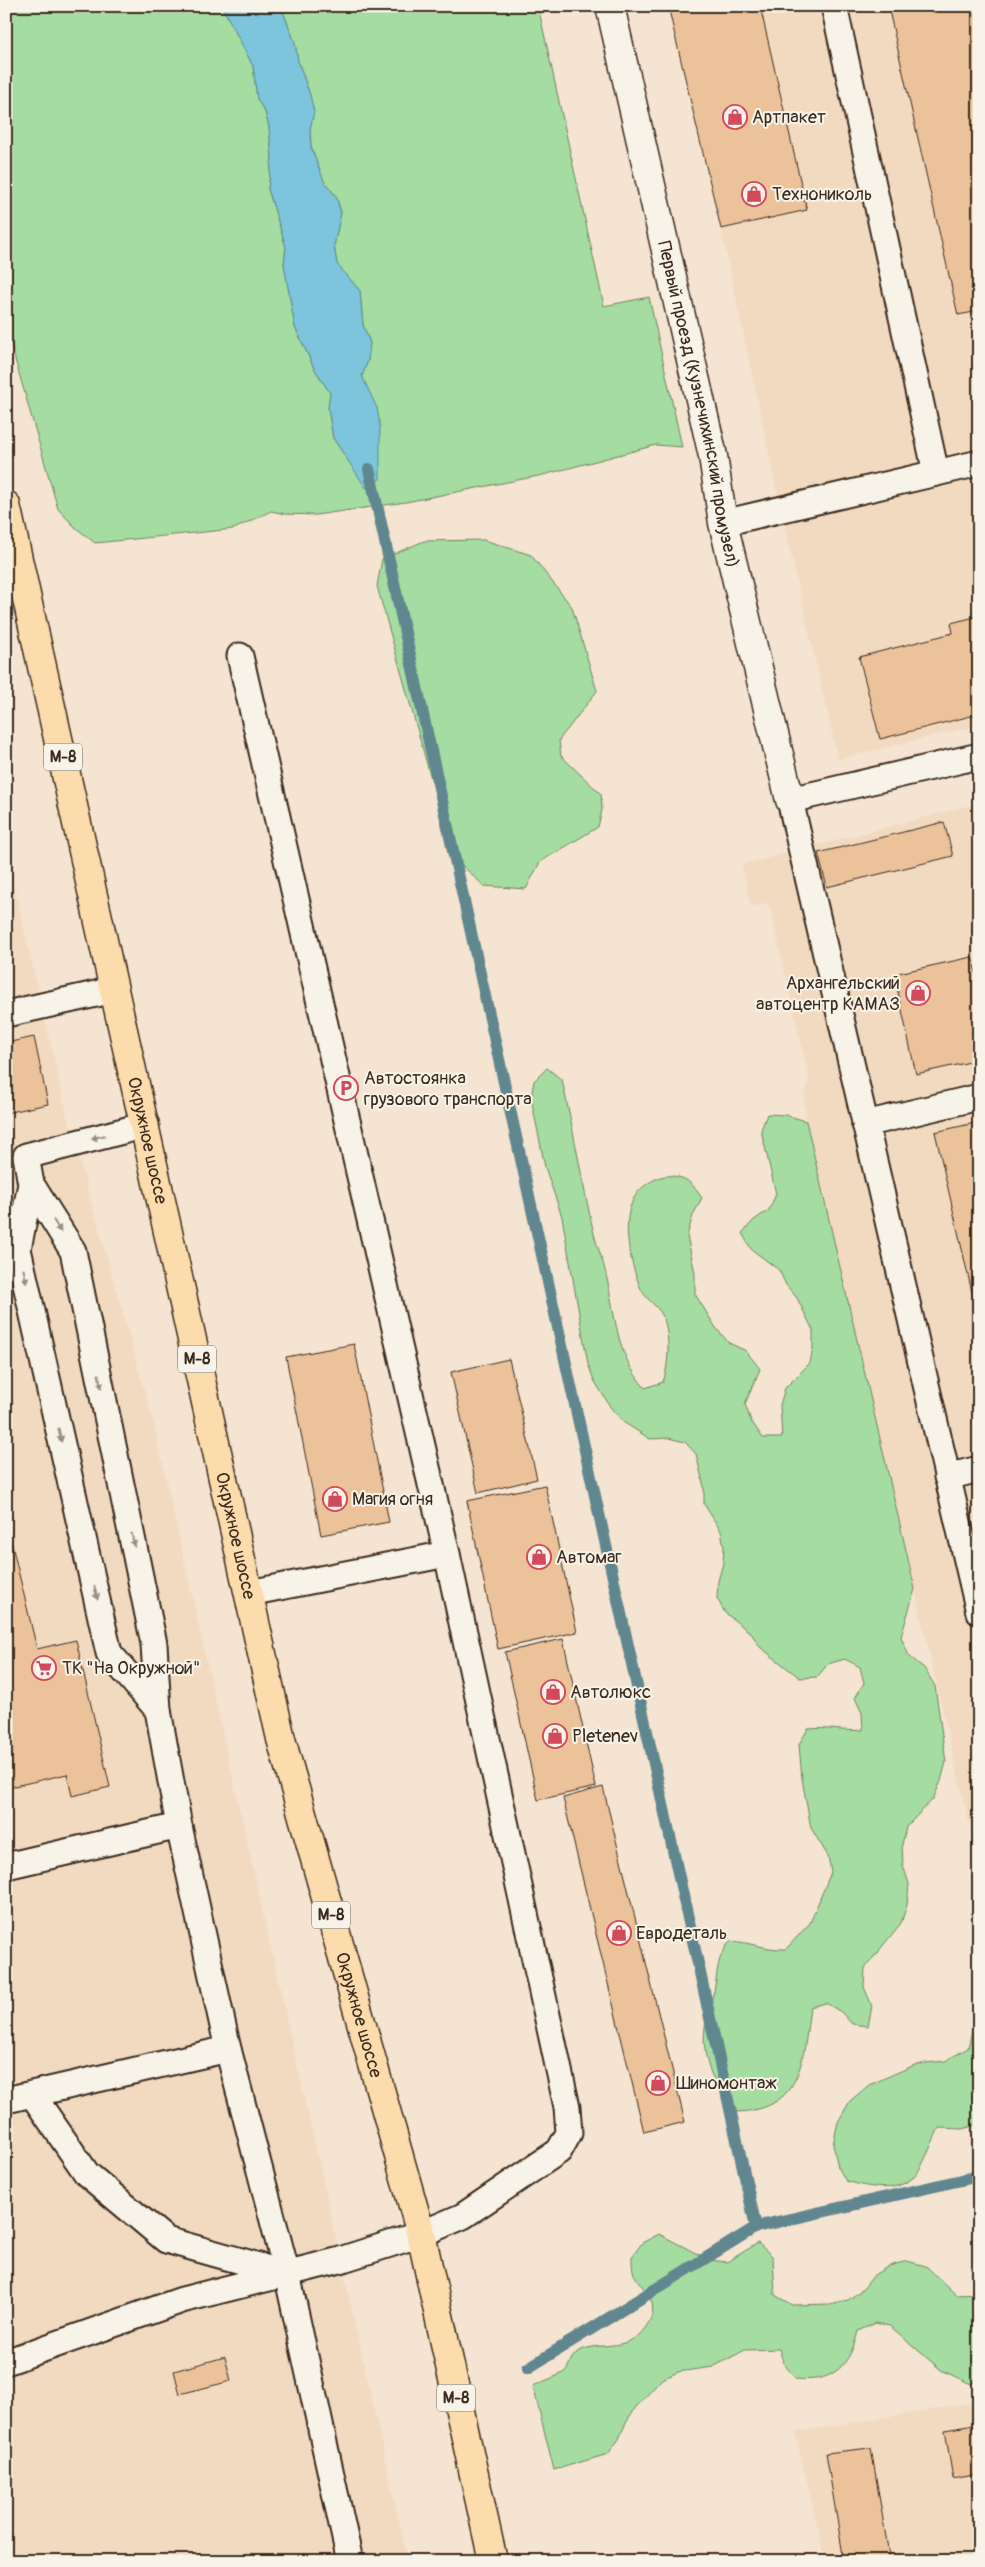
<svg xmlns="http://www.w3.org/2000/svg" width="985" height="2567" font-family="Pangolin,sans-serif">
	<rect width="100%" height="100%" fill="#f4e4d1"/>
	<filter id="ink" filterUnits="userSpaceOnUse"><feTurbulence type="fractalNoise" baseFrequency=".02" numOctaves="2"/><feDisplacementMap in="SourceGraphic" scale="10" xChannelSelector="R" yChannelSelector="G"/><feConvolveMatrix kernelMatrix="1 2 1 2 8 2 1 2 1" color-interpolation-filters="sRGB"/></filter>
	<g filter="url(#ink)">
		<!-- built -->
		<g fill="#f2dac1">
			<path d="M 668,6 L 979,6 L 979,725 L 838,759 L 781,511 L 721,229 Z"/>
			<path d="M 979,803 L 979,1867 L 806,1121 L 804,1098 L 809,1077 L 769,903 L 751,907 L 742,865 Z"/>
			<path d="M 6,850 L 67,1115 L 153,1421 L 408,2561 L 6,2561 Z"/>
			<path d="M 979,2402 L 979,2561 L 826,2561 L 795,2432 Z"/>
		</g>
		<!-- green -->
		<g fill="#a4dca1" stroke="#708360">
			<path d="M 6,6 L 222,6 L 253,66 L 257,99 L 265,112 L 269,127 L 272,157 L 268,189 L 286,247 L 284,264 L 295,327 L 314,368 L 330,393 L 328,408 L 333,438 L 350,463 L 379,443 C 381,411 373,405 362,376 L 368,360 L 370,343 L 363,325 L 360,291 L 337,264 L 334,246 L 341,212 L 336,196 L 324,182 L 311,147 L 310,129 L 313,112 L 310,95 L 298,61 L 295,43 L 281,6 L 538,6 L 604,306 L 649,297 L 682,447 L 656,445 L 543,475 L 406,502 L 316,515 L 285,514 L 271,511 L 234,529 L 95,543 L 75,527 L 58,509 L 6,328 Z"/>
			<path d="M 484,540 L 531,555 L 572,607 L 597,691 L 559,740 L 561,756 L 601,794 L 602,810 L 598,827 L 540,862 L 526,889 L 484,886 L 453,857 L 377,586 L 382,559 L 424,541 Z"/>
			<path d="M 547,1068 L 562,1080 C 574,1131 582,1183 594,1234 C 597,1247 603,1260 606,1274 C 616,1316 615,1353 645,1388 L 663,1382 C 669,1365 670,1337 664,1319 C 660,1307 646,1300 641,1289 C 629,1261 617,1210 642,1188 C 650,1181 662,1174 673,1176 C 689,1178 693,1185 702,1198 L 693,1215 L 687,1236 L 695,1273 L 695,1294 L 716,1328 L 729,1343 L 746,1351 L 760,1369 L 745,1404 L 751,1421 L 763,1438 L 782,1438 L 780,1405 L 785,1388 L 810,1363 L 813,1347 L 813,1330 L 797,1298 L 786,1285 L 779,1270 L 751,1249 L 742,1233 L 754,1220 L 769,1210 L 776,1194 L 761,1130 L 767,1114 L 786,1115 L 806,1121 L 915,1589 L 901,1637 L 909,1656 L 924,1668 L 935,1686 L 946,1762 L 941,1781 L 933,1799 L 906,1827 L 902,1845 L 903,1865 L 909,1884 L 907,1905 L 901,1923 L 865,1968 L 864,1987 L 872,2006 L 868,2026 L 852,2024 L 841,2012 L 826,2003 L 810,2007 C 803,2060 803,2110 736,2112 C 713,2087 699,2055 706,2021 C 708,2011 711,2001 714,1991 C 719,1968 715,1962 730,1941 C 750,1942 766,1950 786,1949 L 810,1923 L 831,1872 L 828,1856 L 811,1828 L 802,1779 L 799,1744 L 808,1729 C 827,1727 844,1732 863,1730 L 862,1713 L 855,1698 L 864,1683 L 860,1667 L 845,1659 L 828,1664 L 817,1677 L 800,1678 L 760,1647 L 751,1633 L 725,1613 L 717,1598 L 718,1581 L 723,1563 L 724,1547 L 721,1531 L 704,1504 L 704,1487 L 696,1454 L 685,1442 L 668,1438 L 650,1439 L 623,1422 L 611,1408 L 594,1380 L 588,1364 L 562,1217 L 545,1167 L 531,1098 L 534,1081 Z"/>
			<path d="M 979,1999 L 979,2124 L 963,2129 L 939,2128 C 934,2138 921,2171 914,2177 C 894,2194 868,2187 846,2181 L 838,2167 L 833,2144 L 838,2122 L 850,2101 L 869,2085 L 917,2064 L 945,2061 L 968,2048 Z"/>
			<path d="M 659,2234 L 709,2260 L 727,2262 L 758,2243 L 773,2257 L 775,2295 L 792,2305 L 830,2304 L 848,2300 L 863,2289 L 874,2275 L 889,2266 L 907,2261 L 926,2266 L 956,2295 L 979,2294 L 979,2381 L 971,2384 L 941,2370 L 890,2326 L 875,2323 L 858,2331 C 850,2366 833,2383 796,2379 L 784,2364 L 779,2349 L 745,2350 L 713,2367 L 678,2372 L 662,2379 L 636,2407 L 626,2422 L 619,2439 L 608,2454 L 554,2470 L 533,2386 L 566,2372 C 568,2367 570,2362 572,2358 C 589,2334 630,2361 650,2320 C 659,2301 643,2290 635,2276 C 632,2271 632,2263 632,2257 L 642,2243 Z"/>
		</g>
		<!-- water -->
		<path fill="#7bc5dc" stroke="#618790" d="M 222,6 L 281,6 L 295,43 L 298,61 L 310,95 L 314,112 L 310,129 L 311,147 L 324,181 L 336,196 L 341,213 L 334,246 L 337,264 L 360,291 L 363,325 L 370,343 L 368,360 L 362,376 L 377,408 L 380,426 L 380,479 L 366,488 L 333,438 L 328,408 L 330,393 L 314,368 L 295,327 L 284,264 L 286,247 L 268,189 L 272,157 L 269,127 L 265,112 L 257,99 L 253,66 Z"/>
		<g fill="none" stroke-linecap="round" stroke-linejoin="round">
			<!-- stream -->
			<g stroke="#618790" stroke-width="12">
				<path d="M 369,469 L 756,2227"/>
				<path d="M 528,2368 L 756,2227 L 979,2176"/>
			</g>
		</g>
		<!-- building -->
		<g fill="#ecc29b" stroke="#3b2a1e">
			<path d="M 668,6 L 760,6 L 807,210 L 721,229 Z"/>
			<path d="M 888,6 L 979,6 L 979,311 L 958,315 Z"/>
			<path d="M 979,616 L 979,714 L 880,739 L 859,657 L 953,633 L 951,623 Z"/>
			<path d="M 944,822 L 953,856 L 827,887 L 818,853 Z"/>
			<path d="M 972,957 L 979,986 L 979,1060 L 916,1074 L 894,974 Z"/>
			<path d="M 34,1037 L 48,1104 L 6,1113 L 6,1043 Z"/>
			<path d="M 979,1122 L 979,1323 L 935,1132 Z"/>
			<path d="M 354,1344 L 389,1522 L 321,1535 L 286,1357 Z"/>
			<path d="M 509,1359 L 537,1479 L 478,1493 L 451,1372 Z"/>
			<path d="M 545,1485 L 577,1632 L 498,1649 L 467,1501 Z"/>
			<path d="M 6,1520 L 37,1649 L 76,1640 L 110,1787 L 72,1796 L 67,1774 L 6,1788 Z"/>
			<path d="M 563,1639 L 596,1787 L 538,1800 L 505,1652 Z"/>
			<path d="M 603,1787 L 685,2122 L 644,2132 L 563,1798 Z"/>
			<path d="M 225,2357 L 231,2381 L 180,2394 L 174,2371 Z"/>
			<path d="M 979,2424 L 979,2474 L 953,2479 L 945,2430 Z"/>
			<path d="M 871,2448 L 890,2561 L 844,2561 L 826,2453 Z"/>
		</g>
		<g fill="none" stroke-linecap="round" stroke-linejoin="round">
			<defs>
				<g id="service">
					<path d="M 834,6 L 936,473"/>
					<path d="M 723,523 L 979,463"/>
					<path d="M 979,756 L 790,800 L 979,1612"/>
					<path d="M 6,1014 L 114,990"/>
					<path d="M 865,1124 L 979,1097"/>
					<path d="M 146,1125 L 26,1156 L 31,1184 L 18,1249 L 109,1653 L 158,1710 L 179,1826"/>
					<path d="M 31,1184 L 73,1251 L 154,1644 L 158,1710"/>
					<path d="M 947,1477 L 979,1469"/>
					<path d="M 249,1593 L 447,1554"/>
					<path d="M 6,1866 L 179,1826 L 228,2049 L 287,2274 L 350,2561"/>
					<path d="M 32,2094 L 87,2174 L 166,2240 L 284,2273"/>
					<path d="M 6,2100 L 228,2049"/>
					<path d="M 6,2362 L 182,2300 L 340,2260 L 421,2234 L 463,2216 L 559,2151 L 569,2133 L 567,2107 L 447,1554 L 240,656"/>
				</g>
				<g id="minor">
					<path id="s1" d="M 610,6 L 713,456 L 723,523 L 790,800"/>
				</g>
				<g id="primary">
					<path id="s2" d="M 6,505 L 281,1739 L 421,2234 L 493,2561"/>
				</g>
			</defs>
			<!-- service casing -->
			<use href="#service" stroke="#3b2a1e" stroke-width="29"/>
			<!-- minor casing -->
			<use href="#minor" stroke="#3b2a1e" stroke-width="31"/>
			<!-- primary casing -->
			<use href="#primary" stroke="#3b2a1e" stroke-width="31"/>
			<!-- service -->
			<use href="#service" stroke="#f7f3e8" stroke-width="25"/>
			<!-- minor -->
			<use href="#minor" stroke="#f7f3e8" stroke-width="28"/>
			<!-- primary -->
			<use href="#primary" stroke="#fcdcac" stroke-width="28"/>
		</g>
		<!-- one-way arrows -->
		<defs><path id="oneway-solid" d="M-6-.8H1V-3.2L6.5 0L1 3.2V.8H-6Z" transform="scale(1.25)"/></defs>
		<g fill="#998e83">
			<use href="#oneway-solid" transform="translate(98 1137) rotate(166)"/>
			<use href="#oneway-solid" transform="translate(57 1226) rotate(58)"/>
			<use href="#oneway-solid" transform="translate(25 1276) rotate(77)"/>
			<use href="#oneway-solid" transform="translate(100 1381) rotate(78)"/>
			<use href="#oneway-solid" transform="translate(60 1435) rotate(77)"/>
			<use href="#oneway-solid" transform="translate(133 1540) rotate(78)"/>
			<use href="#oneway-solid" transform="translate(96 1593) rotate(77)"/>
		</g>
	</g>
	<!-- icons -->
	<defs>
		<symbol id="shop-ring" viewBox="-11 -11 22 22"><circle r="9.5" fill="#f7f3e8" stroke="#d1495b" stroke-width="1.5"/><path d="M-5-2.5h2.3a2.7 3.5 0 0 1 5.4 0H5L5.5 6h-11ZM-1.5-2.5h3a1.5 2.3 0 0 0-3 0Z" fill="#d1495b"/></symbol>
		<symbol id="parking-ring" viewBox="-11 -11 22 22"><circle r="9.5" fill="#f7f3e8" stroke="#d1495b" stroke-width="1.5"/><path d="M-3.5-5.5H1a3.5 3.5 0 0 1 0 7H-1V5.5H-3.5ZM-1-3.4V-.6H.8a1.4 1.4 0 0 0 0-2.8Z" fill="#d1495b"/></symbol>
		<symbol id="supermarket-ring" viewBox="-11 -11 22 22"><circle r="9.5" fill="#f7f3e8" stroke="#d1495b" stroke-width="1.5"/><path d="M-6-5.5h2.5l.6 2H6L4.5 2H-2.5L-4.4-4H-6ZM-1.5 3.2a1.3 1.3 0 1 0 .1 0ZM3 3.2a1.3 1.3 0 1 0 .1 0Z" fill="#d1495b"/></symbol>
	</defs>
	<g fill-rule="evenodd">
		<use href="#shop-ring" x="721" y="103" width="28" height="28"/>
		<use href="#shop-ring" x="740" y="180" width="28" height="28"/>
		<use href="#shop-ring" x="904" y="979" width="28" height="28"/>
		<use href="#parking-ring" x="332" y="1074" width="28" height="28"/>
		<use href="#shop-ring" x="321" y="1485" width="28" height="28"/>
		<use href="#shop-ring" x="525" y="1543" width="28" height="28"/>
		<use href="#supermarket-ring" x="30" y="1654" width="28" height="28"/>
		<use href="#shop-ring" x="539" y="1678" width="28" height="28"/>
		<use href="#shop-ring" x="541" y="1722" width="28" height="28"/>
		<use href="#shop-ring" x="605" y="1919" width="28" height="28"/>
		<use href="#shop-ring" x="644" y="2069" width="28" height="28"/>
	</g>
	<g text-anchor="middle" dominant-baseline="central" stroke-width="4" stroke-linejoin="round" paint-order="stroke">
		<!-- shield labels -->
		<g fill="#f7f3e8" stroke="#73665b" stroke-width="1">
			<rect x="44" y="743.5" width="38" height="27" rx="4"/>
			<rect x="178" y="1345.5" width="38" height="27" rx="4"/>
			<rect x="312" y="1901.5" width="38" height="27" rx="4"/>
			<rect x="437" y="2384.5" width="38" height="27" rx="4"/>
		</g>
		<g font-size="16" font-weight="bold" fill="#3b2a1e">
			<text x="63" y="757">М-8</text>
			<text x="197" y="1359">М-8</text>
			<text x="331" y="1915">М-8</text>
			<text x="456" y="2398">М-8</text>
		</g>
		<!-- poi labels -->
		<g font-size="18" fill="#3b2a1e" stroke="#f7f3e8" text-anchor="start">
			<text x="752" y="117">Артпакет</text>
			<text x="772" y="194">Технониколь</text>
			<text x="900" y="983" text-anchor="end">Архангельский<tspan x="900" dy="21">автоцентр КАМАЗ</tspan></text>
			<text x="364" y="1078">Автостоянка<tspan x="364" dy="21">грузового транспорта</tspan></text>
			<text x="352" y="1499">Магия огня</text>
			<text x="556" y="1557">Автомаг</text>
			<text x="62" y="1668">ТК "На Окружной"</text>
			<text x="570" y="1692">Автолюкс</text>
			<text x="572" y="1736">Pletenev</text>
			<text x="636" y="1933">Евродеталь</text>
			<text x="676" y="2083">Шиномонтаж</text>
		</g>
		<!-- street labels -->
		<g font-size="18" fill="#3b2a1e" stroke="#f7f3e8">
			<text stroke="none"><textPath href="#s1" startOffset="408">Первый проезд (Кузнечихинский промузел)</textPath></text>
			<text stroke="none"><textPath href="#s2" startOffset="651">Окружное шоссе</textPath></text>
			<text stroke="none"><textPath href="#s2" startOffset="1056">Окружное шоссе</textPath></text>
			<text stroke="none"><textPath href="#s2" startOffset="1551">Окружное шоссе</textPath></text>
		</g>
	</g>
	<!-- margin -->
	<rect width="985" height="2567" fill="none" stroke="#f7f3e8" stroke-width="25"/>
	<rect x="12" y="12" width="960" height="2542" fill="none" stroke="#3b2a1e" stroke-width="2" filter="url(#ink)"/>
</svg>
